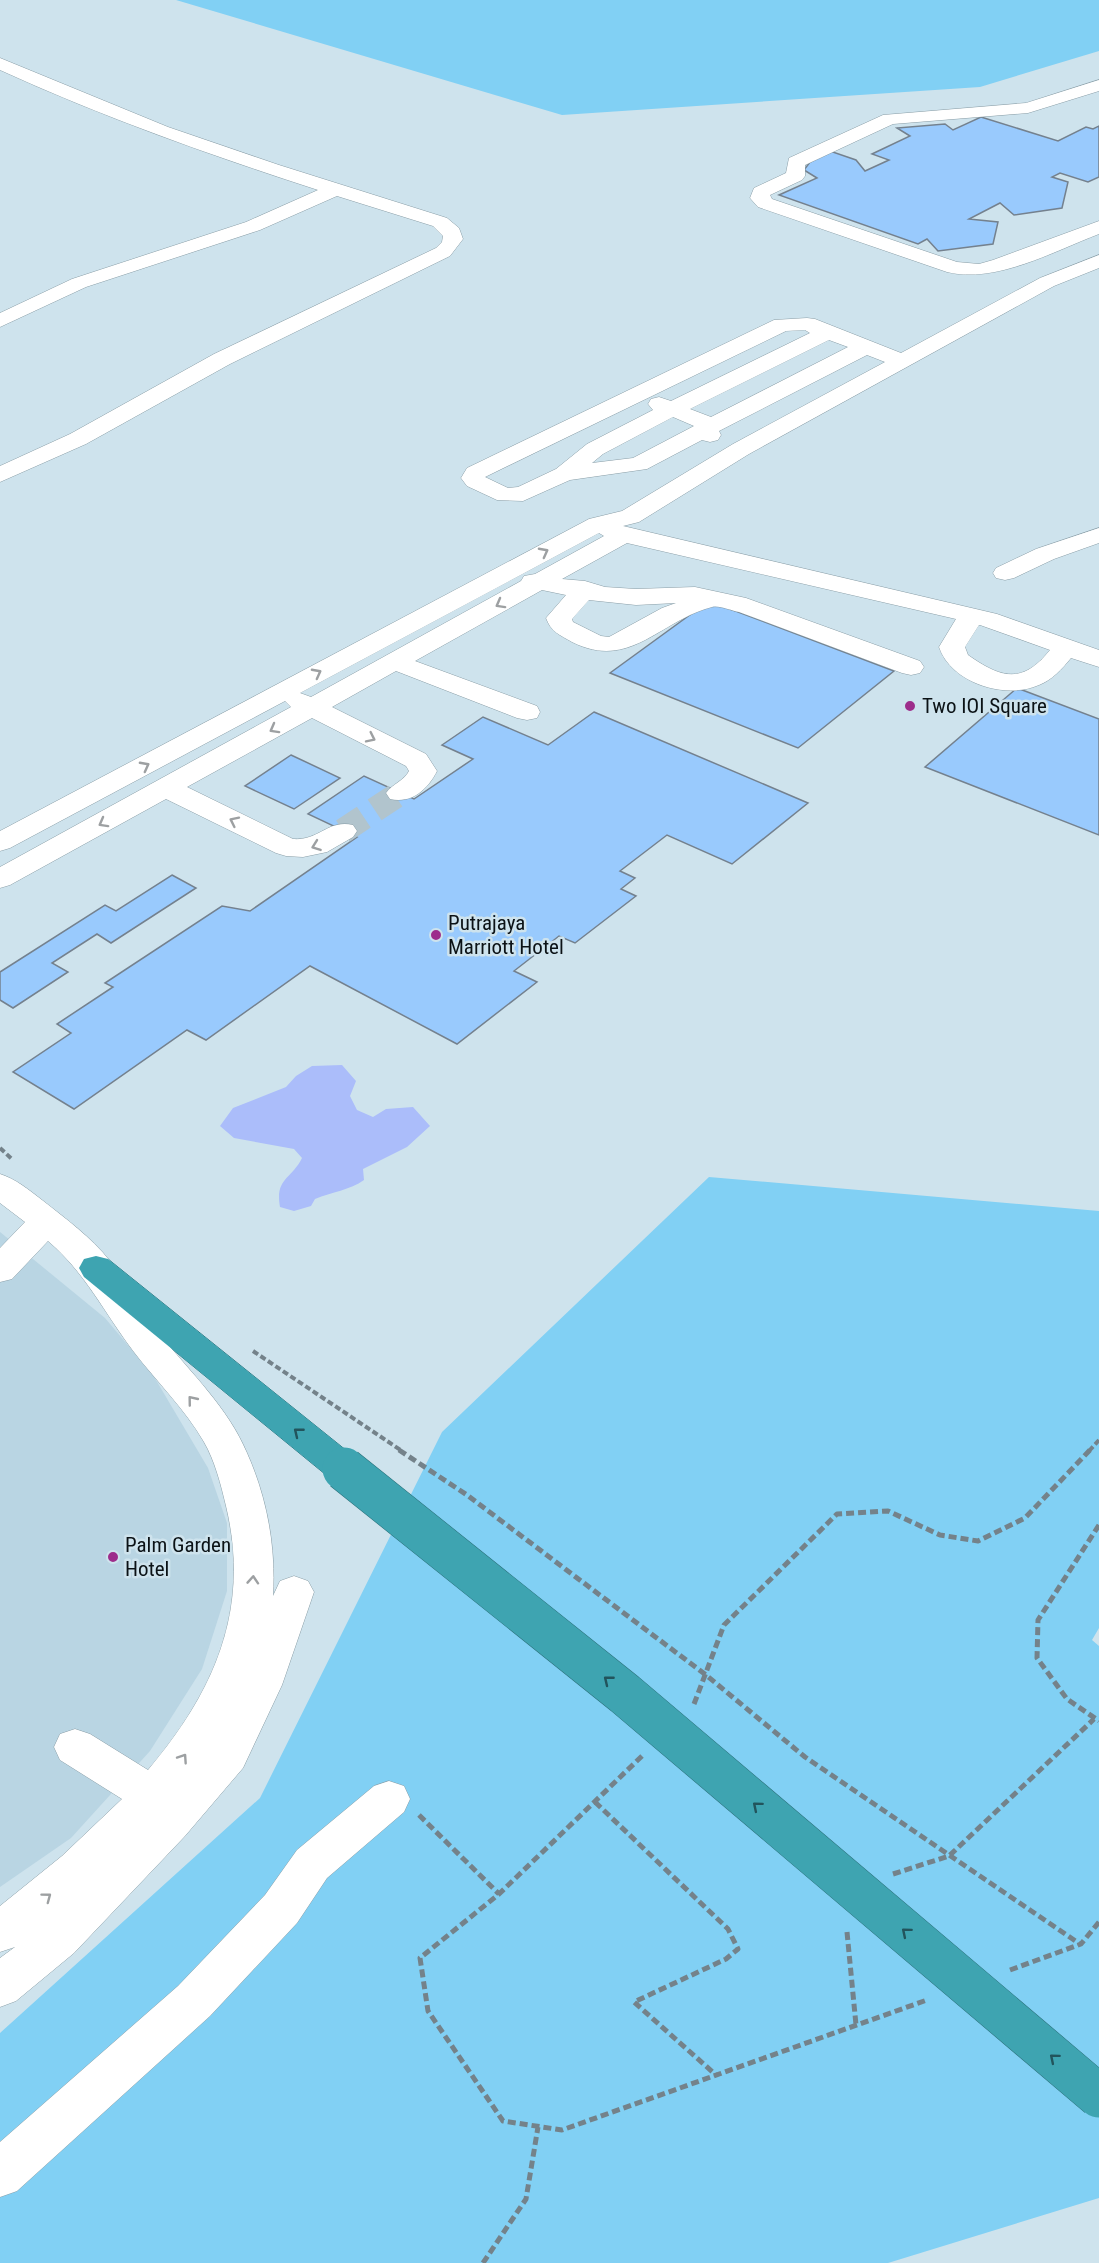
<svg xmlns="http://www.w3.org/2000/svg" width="1099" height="2263" font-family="'Roboto Condensed',sans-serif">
	<rect width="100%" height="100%" fill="#cee3ed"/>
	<!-- built -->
	<path fill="#b9d5e3" d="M 0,1232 L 105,1318 L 153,1375 L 208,1468 L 227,1523 L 227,1591 L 202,1669 L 150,1751 L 71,1838 L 0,1887 Z"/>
	<!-- green -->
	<g fill="#81d0f4">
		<path d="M 176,0 L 1099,0 L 1099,51 L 980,87 L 562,115 Z"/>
		<path d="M 709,1177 L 1099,1211 L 1099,1628 L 1092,1640 L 1099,1646 L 1099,2198 L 888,2263 L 0,2263 L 0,2033 L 260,1798 L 442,1432 Z"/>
	</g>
	<!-- water -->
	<path fill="#abbdfa" d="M 342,1065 L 356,1081 L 350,1096 L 357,1110 L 373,1117 L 386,1109 L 413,1107 L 430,1126 L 407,1147 L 363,1169 L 364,1180 C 350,1190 332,1192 315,1199 L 311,1206 L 294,1211 L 280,1207 C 275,1178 291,1180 302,1158 L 294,1149 L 234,1138 L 220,1126 L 233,1108 L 286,1087 L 296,1076 L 312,1066 Z"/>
	<!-- building -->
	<g fill="#99cafd" stroke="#74818e" stroke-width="1.5">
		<path d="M 981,117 L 1058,141 L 1086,127 L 1093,129 L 1099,126 L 1099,177 L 1088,182 L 1060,173 L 1052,177 L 1068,182 L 1062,208 L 1014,215 L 1000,203 L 969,219 L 998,222 L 993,244 L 938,251 L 927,239 L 918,244 L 779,195 L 817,178 L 804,170 L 810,162 L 830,151 L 856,160 L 865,171 L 889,160 L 872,154 L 910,136 L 897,128 L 945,124 L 953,130 Z"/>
		<path d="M 709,601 L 894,671 L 798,748 L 610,673 Z"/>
		<path d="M 1017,688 L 1099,719 L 1099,835 L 925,767 Z"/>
		<path d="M 594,712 L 808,803 L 732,864 L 667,835 L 620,871 L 635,878 L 621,889 L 636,896 L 575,943 L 559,936 L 514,971 L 537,982 L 457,1044 L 310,966 L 206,1040 L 187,1030 L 74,1109 L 13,1072 L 71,1033 L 57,1024 L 113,987 L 105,983 L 222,906 L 250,911 L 357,837 L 308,814 L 364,776 L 414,799 L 473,759 L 442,745 L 483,717 L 548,745 Z"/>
		<path d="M 291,755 L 340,778 L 294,809 L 245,786 Z"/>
		<path d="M 172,875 L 196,888 L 111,943 L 97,934 L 52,963 L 68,972 L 13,1008 L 0,1000 L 0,972 L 105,905 L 116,911 Z"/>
	</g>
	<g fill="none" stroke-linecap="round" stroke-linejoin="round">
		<!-- minor-tunnel -->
		<path stroke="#b1c4cd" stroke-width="25" stroke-dasharray="25 13" stroke-linecap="butt" d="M 343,831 L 400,793"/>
		<defs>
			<g id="minor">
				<path d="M 0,58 L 168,127 L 279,165 L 447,218 L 459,228 L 463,239 L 450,256 L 230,364 L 86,444 L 0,482 L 0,466 L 70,434 L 214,354 L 436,248 L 442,242 L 443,236 L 433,226 L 337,196 L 260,230 L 86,287 L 0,327 L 0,313 L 72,279 L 246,222 L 318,190 C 210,155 103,117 0,70 Z"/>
				<path d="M 1099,80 L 1099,91 L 1028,113 L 893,124 L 805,165 L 805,176 L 802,180 L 770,195 L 772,199 L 957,262 L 979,264 L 993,260 L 1099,221 L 1099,234 C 1054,251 996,284 947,272 L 758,207 L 750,198 L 754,188 L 786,173 L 789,158 L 883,115 L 1026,103 Z"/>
				<path d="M 1099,255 L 1099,268 L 1054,286 L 749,454 L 639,522 L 623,526 L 997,614 L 1099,650 L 1099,667 L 1071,658 C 1062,669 1052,680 1039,685 C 1005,700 951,683 939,647 L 956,619 L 627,543 L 562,579 L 585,581 L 605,587 L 636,589 L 695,587 L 746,598 L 920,661 L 924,667 L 920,673 L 911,675 L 902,673 L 739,612 C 732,611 719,605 712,607 C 659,621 630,671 572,642 C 560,635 551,632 546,618 L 566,595 L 542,590 L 415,661 L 537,706 L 540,712 L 537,718 L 527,720 L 517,718 L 396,671 L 332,707 L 426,754 L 437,771 C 428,789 412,804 390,799 L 386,793 C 392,784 404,781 409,771 L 406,766 L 312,718 L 187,787 L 293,839 C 319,841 328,819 353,825 L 357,831 L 353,837 L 327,852 L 303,857 L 286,856 L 276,853 L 166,799 L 10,885 L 0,888 L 0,867 L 291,707 L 285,701 L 10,848 L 0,851 L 0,831 L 589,519 L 622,511 L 733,444 L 885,362 L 867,355 L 719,431 L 721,435 L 718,440 L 710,442 L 702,440 L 647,469 L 570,480 L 523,501 L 497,500 L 467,486 L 461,478 L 467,468 L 774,320 L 807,318 L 815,319 L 901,353 L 1040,278 ZM 805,330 L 810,333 L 671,401 L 659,397 L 651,399 L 648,404 L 653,410 L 587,444 L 556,469 L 518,487 L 508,488 L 485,477 L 786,331 ZM 829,340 L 848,347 L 711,417 L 690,409 ZM 673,417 L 694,426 L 633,458 L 592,463 L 603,454 ZM 599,533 L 604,536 L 535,574 L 524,576 L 521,581 L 311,697 L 300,693 ZM 589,600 L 636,605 L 676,603 L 662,608 L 609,637 L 601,636 L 573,622 L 572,619 ZM 979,625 L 980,625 L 1050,650 C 1022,685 1001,678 968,655 L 965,647 Z"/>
				<path d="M 1099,528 L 1099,543 L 1054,559 L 1014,578 L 1005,580 L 996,578 L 993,573 L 996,568 L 1036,549 Z"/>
				<path d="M 0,1174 C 16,1179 29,1190 42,1200 C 66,1219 91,1237 110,1261 C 129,1285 142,1312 161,1336 C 192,1374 228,1408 247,1453 C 267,1498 276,1547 273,1596 L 280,1581 L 294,1576 L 308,1581 L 314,1592 L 282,1685 L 243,1768 L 185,1836 L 74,1953 L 16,2001 L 0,2007 L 0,1958 L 15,1947 L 0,1952 L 0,1906 L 62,1856 L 122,1799 L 60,1760 L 54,1747 L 60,1734 L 75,1729 L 90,1734 L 148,1770 C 214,1692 251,1610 226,1506 C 221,1485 215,1461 204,1442 C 185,1409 157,1382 134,1352 C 105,1314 85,1272 48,1241 L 12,1279 L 0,1282 L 0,1248 L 25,1222 L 0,1203 Z"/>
				<path d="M 389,1781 L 404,1786 L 410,1799 L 404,1812 L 327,1878 L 297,1923 L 210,2016 L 17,2191 L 0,2197 L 0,2142 L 178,1986 L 265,1895 L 297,1850 L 374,1786 Z"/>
			</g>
			<path id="highway" d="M 96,1256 L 108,1259 L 357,1459 L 363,1469 L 357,1479 L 344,1484 L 331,1479 L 84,1277 L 79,1268 L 84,1259 Z"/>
		</defs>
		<!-- minor casing -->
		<use href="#minor" stroke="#8a9ea7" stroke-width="1"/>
		<!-- highway casing -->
		<use href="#highway" stroke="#2c717b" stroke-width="1"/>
		<!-- path-far1 -->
		<g stroke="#74828a" stroke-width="4" stroke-dasharray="6 3" stroke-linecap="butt">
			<path d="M 0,1148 L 13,1160"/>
			<path d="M 253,1351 L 402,1451"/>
			<path d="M 1089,1451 L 1099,1440"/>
		</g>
		<!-- path -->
		<g stroke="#74828a" stroke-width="5" stroke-dasharray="8 4" stroke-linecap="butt">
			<path d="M 399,1450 L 467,1495 L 706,1675 L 805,1757 L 1080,1944"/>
			<path d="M 1099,1525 L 1038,1620 L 1037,1658 L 1067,1699 L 1099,1721"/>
			<path d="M 694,1704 L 724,1625 L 837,1514 L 888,1511 L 940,1535 L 978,1541 L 1025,1518 L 1090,1450"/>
			<path d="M 642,1756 L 499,1894 L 420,1958 L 428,2011 L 503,2121 L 562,2130 L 927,2000"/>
			<path d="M 595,1802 L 728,1929 L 738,1949 L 726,1959 L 634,2002 L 716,2075"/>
			<path d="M 419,1815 L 499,1894"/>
			<path d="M 893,1874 L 949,1856 L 1094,1719"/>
			<path d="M 847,1932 L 856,2025"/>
			<path d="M 1010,1970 L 1081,1944 L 1099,1922"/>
			<path d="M 483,2263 L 526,2199 L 538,2127"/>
		</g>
		<!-- minor -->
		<use href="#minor" fill="#fff" fill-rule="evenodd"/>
		<!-- highway -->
		<use href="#highway" fill="#3ea4b1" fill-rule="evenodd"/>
		<defs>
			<path id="highway-bridge" d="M 344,1469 L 625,1694 L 1099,2096"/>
		</defs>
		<!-- highway-bridge casing -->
		<use href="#highway-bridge" stroke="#2c717b" stroke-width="44" stroke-linecap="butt"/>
		<!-- highway-bridge -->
		<use href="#highway-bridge" stroke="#3ea4b1" stroke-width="43"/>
	</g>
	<!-- one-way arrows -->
	<defs><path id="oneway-chevron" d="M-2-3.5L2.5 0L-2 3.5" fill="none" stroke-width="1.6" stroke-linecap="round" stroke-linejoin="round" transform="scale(1.5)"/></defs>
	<g stroke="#9da0a2">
		<use href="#oneway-chevron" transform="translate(544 552) rotate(-28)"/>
		<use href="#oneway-chevron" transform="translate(500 604) rotate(151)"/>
		<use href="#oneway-chevron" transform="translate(317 673) rotate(-28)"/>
		<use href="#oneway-chevron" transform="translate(274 729) rotate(151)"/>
		<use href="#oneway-chevron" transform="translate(371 738) rotate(26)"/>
		<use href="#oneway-chevron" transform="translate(145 766) rotate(-28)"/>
		<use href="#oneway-chevron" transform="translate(234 821) rotate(-154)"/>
		<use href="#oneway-chevron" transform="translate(103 823) rotate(151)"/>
		<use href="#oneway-chevron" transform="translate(316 846) rotate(160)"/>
		<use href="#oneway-chevron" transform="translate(192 1400) rotate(-129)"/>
		<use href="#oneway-chevron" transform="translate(253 1580) rotate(-86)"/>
		<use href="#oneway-chevron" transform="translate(183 1758) rotate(-56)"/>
		<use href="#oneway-chevron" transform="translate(47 1897) rotate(-37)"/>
	</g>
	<g stroke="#22545c">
		<use href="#oneway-chevron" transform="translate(298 1432) rotate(-141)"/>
		<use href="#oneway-chevron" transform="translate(608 1680) rotate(-141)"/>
		<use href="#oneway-chevron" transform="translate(757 1806) rotate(-140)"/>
		<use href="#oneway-chevron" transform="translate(906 1932) rotate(-140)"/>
		<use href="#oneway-chevron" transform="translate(1054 2058) rotate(-140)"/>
	</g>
	<!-- markers -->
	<g fill="#9d2d8b" stroke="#cee3ed" stroke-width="2">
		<circle cx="910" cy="706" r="6"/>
		<circle cx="436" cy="935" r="6"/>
		<circle cx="113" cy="1557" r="6"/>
	</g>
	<g text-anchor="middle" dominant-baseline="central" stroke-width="5" stroke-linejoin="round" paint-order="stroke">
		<!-- poi labels -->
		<g font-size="21" fill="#0b1216" stroke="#cee3ed" text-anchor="start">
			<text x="922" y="706">Two IOI Square</text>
			<text x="448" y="923">Putrajaya<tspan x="448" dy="24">Marriott Hotel</tspan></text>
			<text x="125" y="1545">Palm Garden<tspan x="125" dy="24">Hotel</tspan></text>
		</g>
	</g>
</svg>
